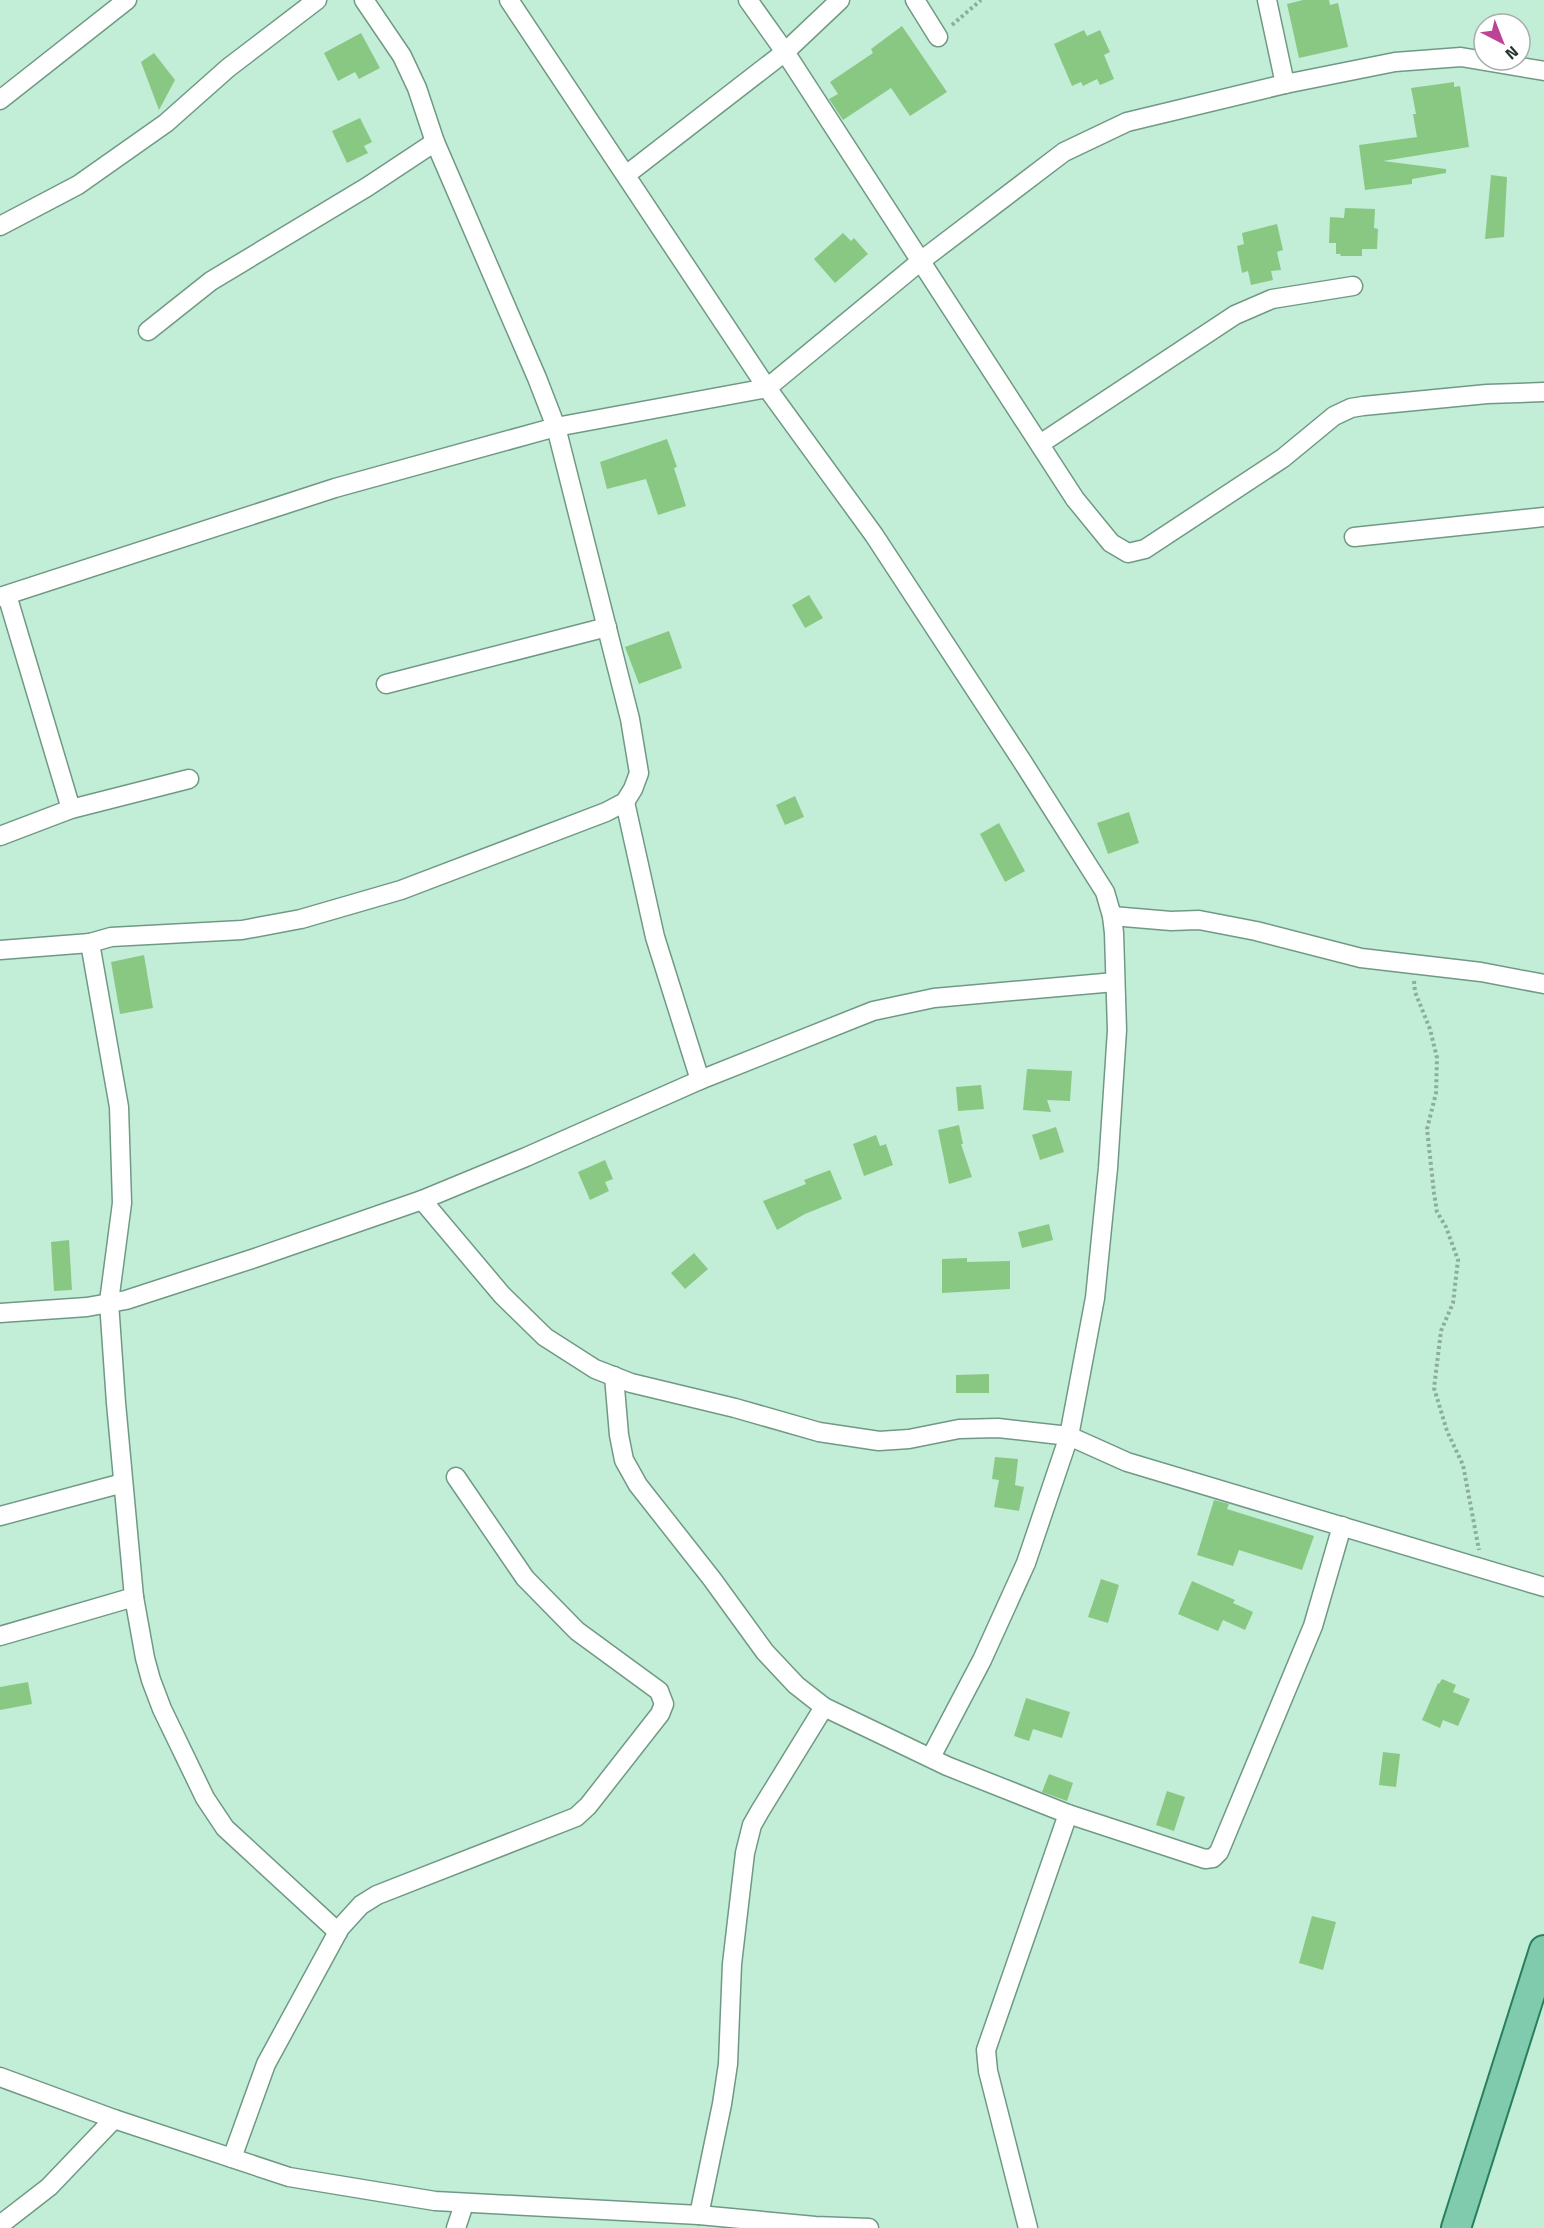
<svg xmlns="http://www.w3.org/2000/svg" width="1544" height="2228" font-family="'Titillium Web',sans-serif">
	<rect width="100%" height="100%" fill="#c2eed7"/>
	<!-- building -->
	<g fill="#89c883">
		<path d="M 1303,0 L 1329,0 L 1330,5 L 1338,3 L 1348,47 L 1299,58 L 1287,4 Z"/>
		<path d="M 902,26 L 947,92 L 910,116 L 891,88 L 843,120 L 829,99 L 838,94 L 830,82 L 873,53 L 871,49 Z"/>
		<path d="M 1084,30 L 1087,36 L 1100,30 L 1110,52 L 1104,55 L 1114,79 L 1100,85 L 1097,79 L 1083,86 L 1081,82 L 1072,86 L 1054,44 Z"/>
		<path d="M 361,33 L 380,68 L 359,79 L 355,72 L 338,81 L 324,53 Z"/>
		<path d="M 154,53 L 175,80 L 159,110 L 141,62 Z"/>
		<path d="M 1454,82 L 1454,87 L 1460,86 L 1469,147 L 1383,161 L 1446,169 L 1446,173 L 1412,179 L 1412,184 L 1365,190 L 1359,145 L 1417,137 L 1413,114 L 1416,114 L 1411,88 Z"/>
		<path d="M 360,118 L 372,142 L 364,146 L 368,153 L 347,163 L 332,131 Z"/>
		<path d="M 1491,175 L 1507,177 L 1504,237 L 1485,239 Z"/>
		<path d="M 1345,208 L 1375,209 L 1374,228 L 1378,229 L 1377,249 L 1362,249 L 1362,256 L 1340,256 L 1341,254 L 1336,254 L 1336,243 L 1329,243 L 1330,217 L 1344,218 Z"/>
		<path d="M 1277,224 L 1283,250 L 1277,252 L 1281,270 L 1271,271 L 1273,280 L 1251,285 L 1248,271 L 1242,273 L 1237,246 L 1244,244 L 1242,233 Z"/>
		<path d="M 843,233 L 851,241 L 854,238 L 868,254 L 835,283 L 814,259 Z"/>
		<path d="M 667,439 L 677,467 L 674,468 L 686,506 L 658,515 L 646,479 L 607,489 L 600,462 Z"/>
		<path d="M 809,595 L 823,618 L 805,628 L 792,605 Z"/>
		<path d="M 669,631 L 682,668 L 639,684 L 625,647 Z"/>
		<path d="M 795,796 L 804,817 L 785,825 L 776,805 Z"/>
		<path d="M 1129,812 L 1139,843 L 1108,854 L 1097,823 Z"/>
		<path d="M 999,823 L 1025,871 L 1005,882 L 980,834 Z"/>
		<path d="M 144,955 L 153,1008 L 120,1014 L 111,962 Z"/>
		<path d="M 1027,1069 L 1072,1071 L 1070,1101 L 1047,1100 L 1051,1112 L 1023,1110 Z"/>
		<path d="M 981,1085 L 984,1109 L 958,1111 L 956,1087 Z"/>
		<path d="M 959,1125 L 963,1144 L 961,1144 L 972,1177 L 949,1184 L 938,1130 Z"/>
		<path d="M 1056,1127 L 1064,1152 L 1040,1160 L 1032,1135 Z"/>
		<path d="M 876,1135 L 880,1146 L 886,1144 L 893,1165 L 864,1176 L 853,1144 Z"/>
		<path d="M 605,1160 L 613,1179 L 605,1182 L 609,1191 L 590,1200 L 578,1172 Z"/>
		<path d="M 830,1170 L 842,1199 L 805,1214 L 777,1230 L 763,1201 L 806,1184 L 804,1180 Z"/>
		<path d="M 1049,1224 L 1053,1240 L 1022,1248 L 1018,1232 Z"/>
		<path d="M 69,1240 L 72,1290 L 54,1291 L 51,1242 Z"/>
		<path d="M 694,1253 L 708,1269 L 685,1289 L 671,1273 Z"/>
		<path d="M 967,1258 L 967,1262 L 1010,1261 L 1010,1289 L 942,1293 L 942,1259 Z"/>
		<path d="M 989,1374 L 989,1393 L 956,1393 L 956,1375 Z"/>
		<path d="M 995,1457 L 1018,1459 L 1015,1485 L 1024,1487 L 1019,1511 L 994,1507 L 999,1480 L 992,1479 Z"/>
		<path d="M 1214,1500 L 1229,1504 L 1227,1509 L 1314,1536 L 1302,1570 L 1239,1550 L 1233,1566 L 1197,1555 Z"/>
		<path d="M 1101,1579 L 1119,1585 L 1108,1623 L 1088,1617 Z"/>
		<path d="M 1192,1581 L 1235,1600 L 1233,1603 L 1253,1612 L 1245,1630 L 1223,1620 L 1218,1631 L 1178,1614 Z"/>
		<path d="M 1442,1679 L 1456,1685 L 1453,1692 L 1470,1699 L 1458,1726 L 1443,1720 L 1440,1728 L 1422,1720 L 1438,1683 L 1439,1684 Z"/>
		<path d="M 28,1682 L 32,1704 L 0,1710 L 0,1687 Z"/>
		<path d="M 1026,1698 L 1070,1712 L 1062,1738 L 1033,1729 L 1029,1741 L 1014,1736 Z"/>
		<path d="M 1383,1752 L 1400,1754 L 1396,1787 L 1379,1785 Z"/>
		<path d="M 1049,1774 L 1073,1783 L 1067,1801 L 1042,1792 Z"/>
		<path d="M 1167,1791 L 1185,1797 L 1174,1831 L 1156,1825 Z"/>
		<path d="M 1312,1916 L 1336,1922 L 1323,1970 L 1299,1963 Z"/>
	</g>
	<g fill="none" stroke-linecap="round" stroke-linejoin="round">
		<defs>
			<g id="minor">
				<path d="M 509,0 L 767,388 L 874,535 L 1022,761 L 1105,892 L 1112,916 L 1114,933 L 1117,1030 L 1108,1168 L 1095,1298 L 1069,1436 L 1026,1563 L 982,1660 L 931,1757"/>
				<path d="M 748,0 L 785,52 L 1075,499 L 1111,543 L 1128,553 L 1145,549 L 1283,458 L 1334,416 L 1351,408 L 1363,406 L 1487,394 L 1544,392"/>
				<path d="M 915,0 L 938,37"/>
				<path d="M 1267,0 L 1285,84"/>
				<path d="M 0,100 L 127,0"/>
				<path d="M 626,175 L 785,52 L 840,0"/>
				<path d="M 0,226 L 78,185 L 166,123 L 228,68 L 317,0"/>
				<path d="M 148,331 L 211,281 L 367,187 L 435,142"/>
				<path d="M 1040,444 L 1235,315 L 1272,299 L 1353,286"/>
				<path d="M 1354,537 L 1544,517"/>
				<path d="M 7,595 L 71,809"/>
				<path d="M 0,597 L 335,488 L 556,427 L 767,388 L 922,260 L 1064,152 L 1127,122 L 1285,84 L 1395,62 L 1461,57 L 1544,71"/>
				<path d="M 386,684 L 607,627"/>
				<path d="M 625,802 L 655,937 L 700,1080"/>
				<path d="M 0,836 L 71,809 L 189,779"/>
				<path d="M 1112,916 L 1171,921 L 1199,920 L 1256,931 L 1361,958 L 1481,972 L 1544,984"/>
				<path d="M 0,950 L 90,943"/>
				<path d="M 422,1200 L 502,1295 L 545,1337 L 595,1369 L 631,1383 L 735,1408 L 819,1432 L 879,1441 L 909,1439 L 959,1429 L 998,1428 L 1069,1436 L 1127,1462 L 1544,1587"/>
				<path d="M 0,1313 L 87,1307 L 126,1300 L 255,1258 L 422,1200 L 526,1157 L 700,1080 L 873,1011 L 934,998 L 1115,982"/>
				<path d="M 614,1376 L 619,1435 L 624,1460 L 638,1485 L 712,1579 L 765,1652 L 796,1685 L 824,1707 L 947,1766 L 1068,1814 L 986,2050 L 988,2071 L 1028,2228"/>
				<path d="M 0,1516 L 123,1483"/>
				<path d="M 0,1636 L 134,1597"/>
				<path d="M 1068,1814 L 1205,1859 L 1213,1858 L 1219,1852 L 1313,1626 L 1342,1526"/>
				<path d="M 338,1932 L 225,1828 L 205,1798 L 162,1709 L 151,1680 L 145,1658 L 134,1597 L 116,1403 L 109,1302 L 122,1203 L 119,1107 L 90,943 L 111,937 L 242,930 L 301,919 L 401,890 L 606,812 L 625,802 L 633,789 L 639,773 L 630,719 L 556,427 L 537,378 L 435,142 L 417,88 L 402,56 L 364,0"/>
				<path d="M 0,2077 L 114,2119 L 289,2177 L 435,2201 L 699,2215 L 815,2226 L 869,2228"/>
				<path d="M 232,2158 L 266,2064 L 340,1928 L 361,1905 L 377,1895 L 576,1817 L 588,1806 L 660,1714 L 664,1704 L 659,1691 L 577,1631 L 525,1578 L 456,1477"/>
				<path d="M 699,2215 L 722,2104 L 728,2064 L 732,1964 L 745,1853 L 752,1825 L 760,1811 L 824,1707"/>
				<path d="M 0,2225 L 49,2187 L 114,2119"/>
				<path d="M 456,2228 L 464,2204"/>
			</g>
			<path id="primary" d="M 1456,2228 L 1544,1950"/>
		</defs>
		<!-- minor casing -->
		<use href="#minor" stroke="#709985" stroke-width="21"/>
		<!-- primary casing -->
		<use href="#primary" stroke="#297f5d" stroke-width="32"/>
		<!-- path -->
		<g stroke="#8caf9c" stroke-width="4" stroke-dasharray="3 3" stroke-linecap="butt">
			<path d="M 952,25 L 981,0"/>
			<path d="M 1414,981 L 1415,992 L 1430,1029 L 1437,1058 L 1436,1093 L 1427,1129 L 1434,1193 L 1437,1212 L 1446,1227 L 1458,1260 L 1453,1303 L 1441,1331 L 1434,1388 L 1447,1431 L 1463,1465 L 1479,1550"/>
		</g>
		<!-- minor -->
		<use href="#minor" stroke="#fff" stroke-width="18"/>
		<!-- primary -->
		<use href="#primary" stroke="#80cbae" stroke-width="28"/>
	</g>
	<!-- north arrow -->
	<g transform="translate(1502 42) rotate(138)"><circle r="28" fill="#ffffff" stroke="#a7aeaa" stroke-width="1.5"/>
	<path d="M0-4.5L10 22L0 15L-10 22Z" fill="#bc4396"/>
	<text y="-9" font-size="16" font-weight="bold" text-anchor="middle" fill="#23342b">N</text>
	</g>
</svg>
